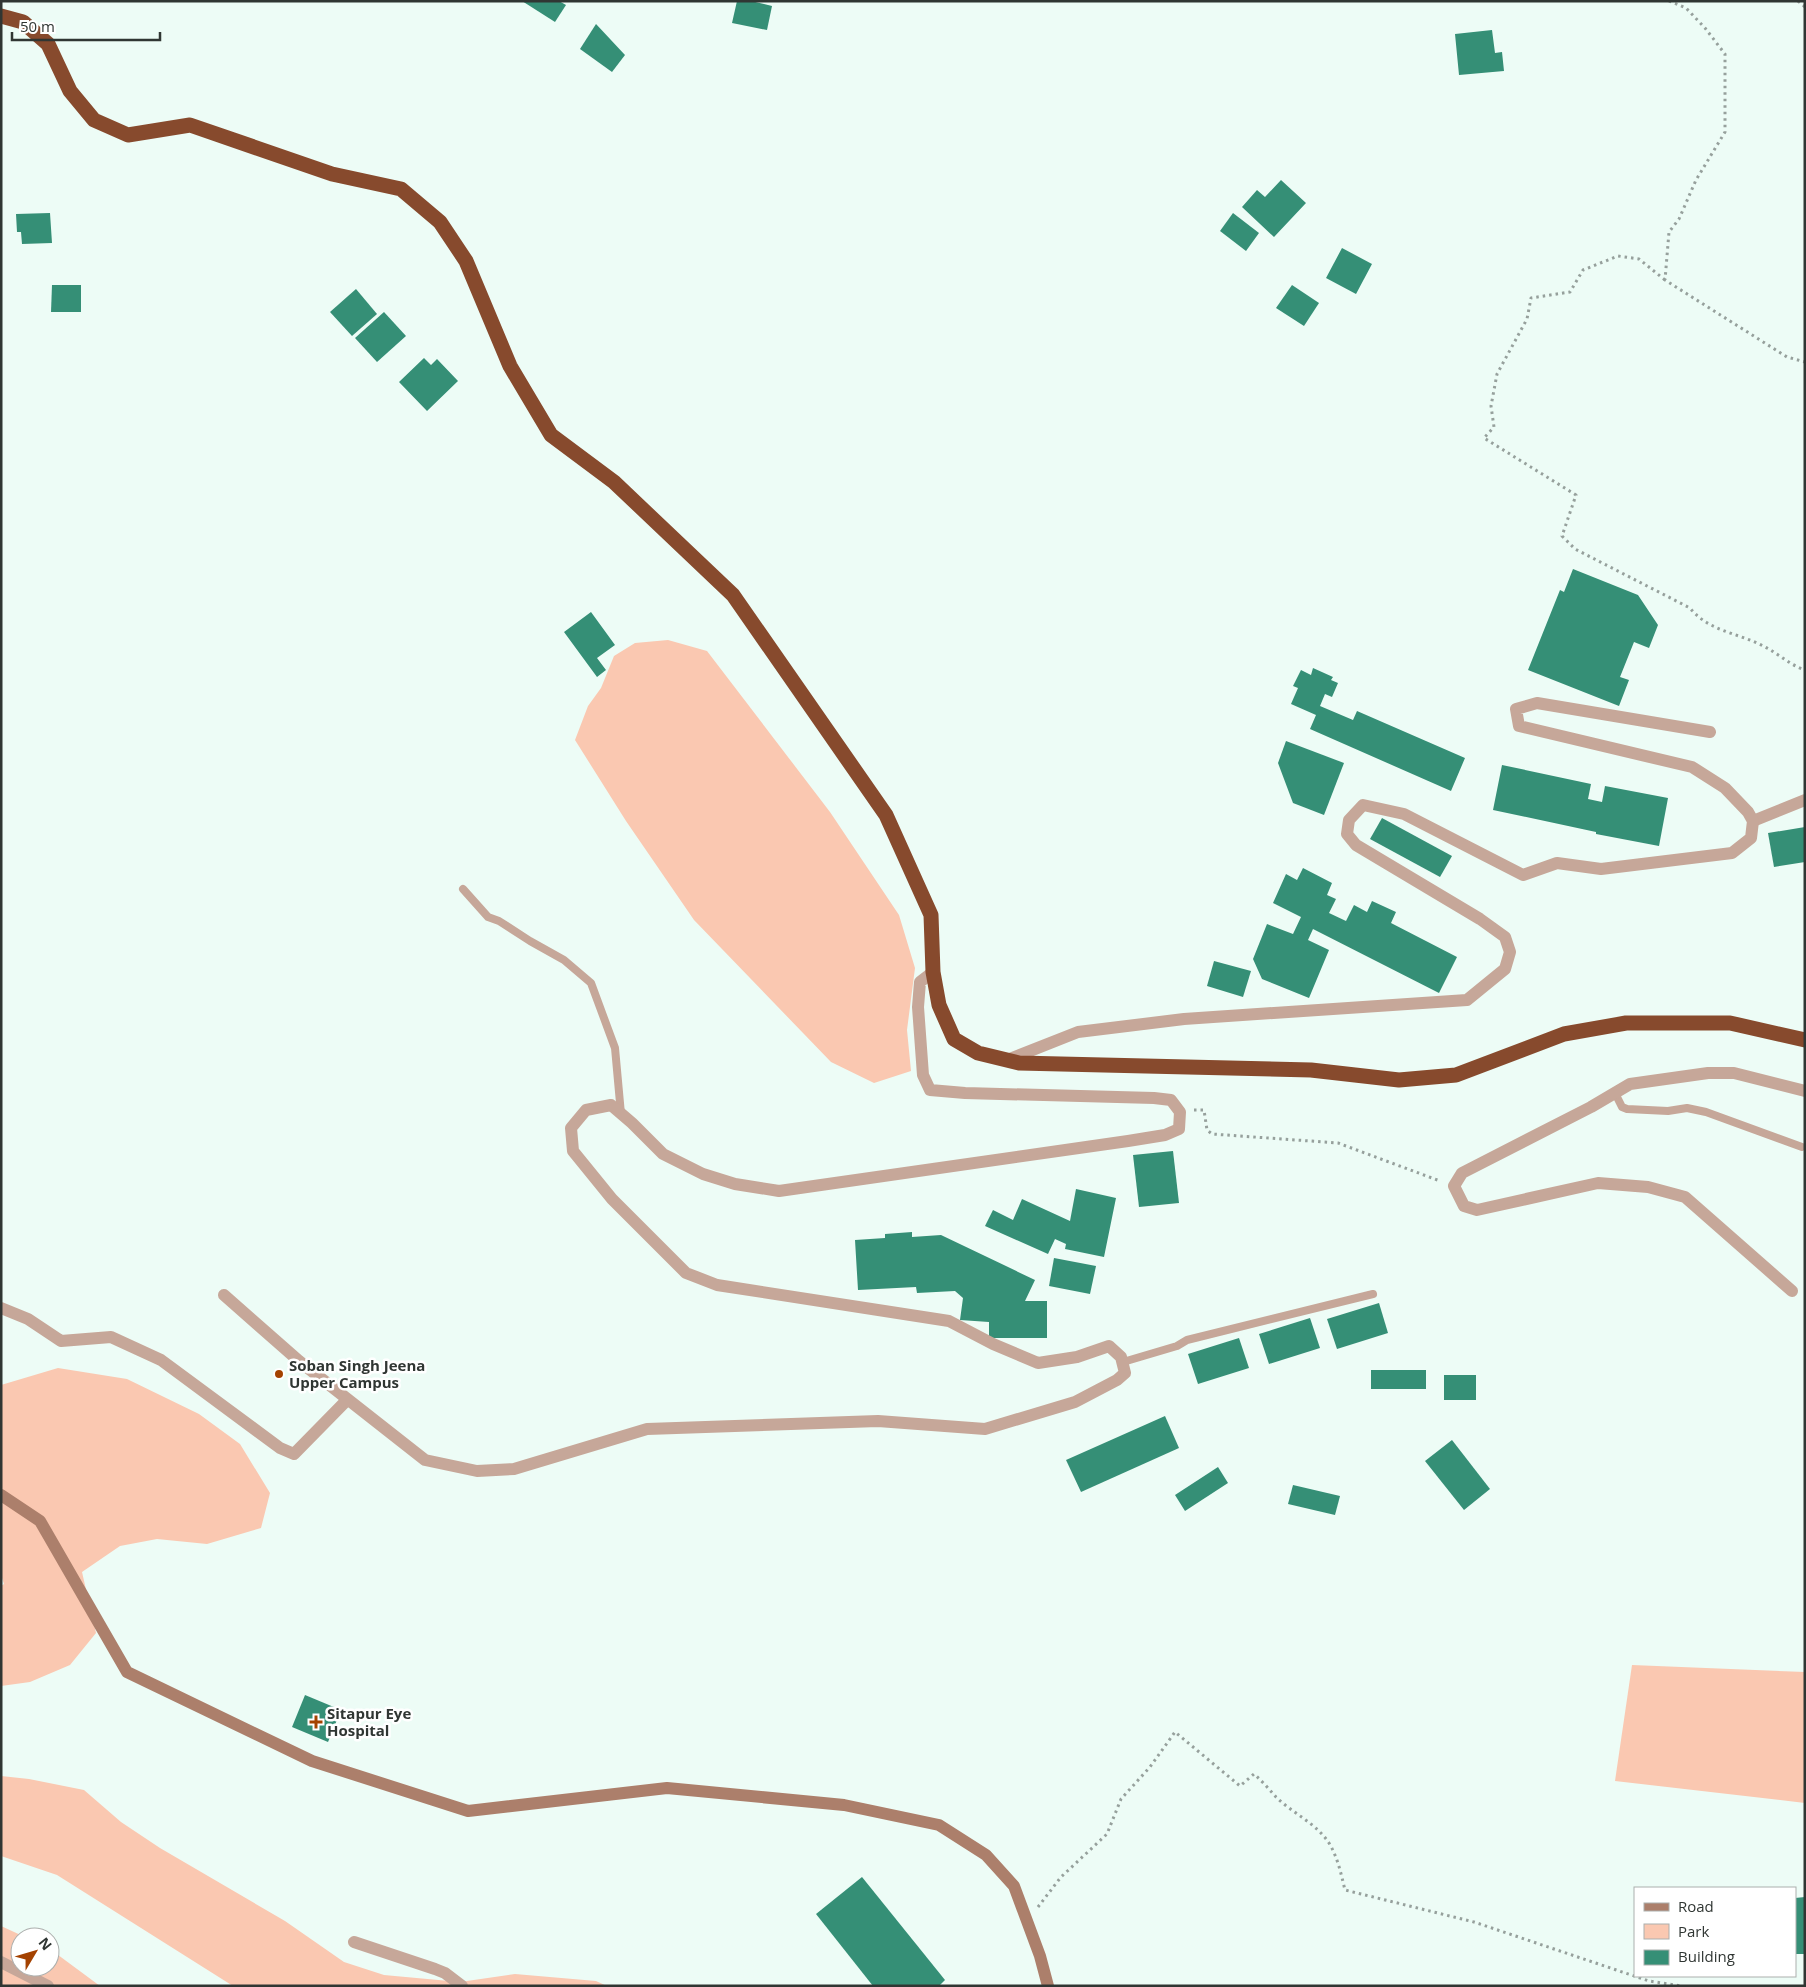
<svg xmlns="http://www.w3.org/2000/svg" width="1806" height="1987" font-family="'Open Sans',sans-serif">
	<rect width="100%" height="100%" fill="#edfcf6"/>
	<!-- green -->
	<g fill="#fac8b1">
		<path d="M 668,640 L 707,651 L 830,812 L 899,915 L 915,968 L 907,1030 L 911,1071 L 874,1083 L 831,1062 L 694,920 L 626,821 L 575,740 L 588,706 L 601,688 L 614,656 L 635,643 Z"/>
		<path d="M 58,1368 L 127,1379 L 199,1414 L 240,1444 L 270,1493 L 261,1528 L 207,1544 L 157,1539 L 120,1546 L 82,1572 L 96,1633 L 70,1665 L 30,1682 L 1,1686 L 1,1586 L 4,1584 L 1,1575 L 1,1385 Z"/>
		<path d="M 1632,1665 L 1805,1672 L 1805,1803 L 1615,1781 Z"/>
		<path d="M 1,1776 L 29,1779 L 84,1790 L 121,1822 L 160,1848 L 285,1921 L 344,1962 L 384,1975 L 460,1982 L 515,1974 L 596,1981 L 607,1986 L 233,1986 L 57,1875 L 1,1856 Z"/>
		<path d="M 1,1926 L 25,1937 L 20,1937 L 20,1967 L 50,1967 L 50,1949 L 100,1986 L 1,1986 Z"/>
	</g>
	<!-- building -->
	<g fill="#358f76">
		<path d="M 522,1 L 559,1 L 566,5 L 555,22 Z"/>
		<path d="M 737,1 L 751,1 L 772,6 L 767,30 L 732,23 Z"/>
		<path d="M 596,24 L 625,55 L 612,72 L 580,49 Z"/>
		<path d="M 1492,30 L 1495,53 L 1502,52 L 1504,71 L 1459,75 L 1455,34 Z"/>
		<path d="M 1281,180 L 1306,203 L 1274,237 L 1242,207 L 1257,190 L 1265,197 Z"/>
		<path d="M 50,213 L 52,243 L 22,244 L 21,232 L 17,232 L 16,214 Z"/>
		<path d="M 1233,213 L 1259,233 L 1246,251 L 1220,231 Z"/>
		<path d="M 1342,248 L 1372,264 L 1356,294 L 1326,278 Z"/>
		<path d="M 52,285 L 81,285 L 81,312 L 51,312 Z"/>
		<path d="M 1292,285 L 1319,303 L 1304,326 L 1276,308 Z"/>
		<path d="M 356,289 L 377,314 L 352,336 L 330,312 Z"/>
		<path d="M 384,312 L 406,336 L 377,362 L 355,338 Z"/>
		<path d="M 424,358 L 431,365 L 437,359 L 458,381 L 427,411 L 399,382 Z"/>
		<path d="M 1573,569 L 1638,595 L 1658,625 L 1649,648 L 1634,642 L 1620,677 L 1629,680 L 1619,706 L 1528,670 L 1560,590 L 1564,592 Z"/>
		<path d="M 591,612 L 615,645 L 597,658 L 606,670 L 597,677 L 564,632 Z"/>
		<path d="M 1313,668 L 1333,677 L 1331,680 L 1338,683 L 1332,697 L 1325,694 L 1320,706 L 1353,720 L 1357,711 L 1465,758 L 1451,791 L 1310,729 L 1316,715 L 1291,704 L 1298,688 L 1293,686 L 1301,670 L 1311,675 Z"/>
		<path d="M 1286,741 L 1344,763 L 1324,815 L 1293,803 L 1278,763 Z"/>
		<path d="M 1502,765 L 1591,784 L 1588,799 L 1602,802 L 1605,786 L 1668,798 L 1659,846 L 1596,834 L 1596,832 L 1493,810 Z"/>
		<path d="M 1382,818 L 1452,856 L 1440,877 L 1370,839 Z"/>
		<path d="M 1805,827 L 1805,862 L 1774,867 L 1768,833 Z"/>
		<path d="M 1303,868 L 1332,883 L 1327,895 L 1336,899 L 1329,913 L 1346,921 L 1354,905 L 1367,912 L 1372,901 L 1396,912 L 1391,923 L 1457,957 L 1439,993 L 1313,929 L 1308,940 L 1329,950 L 1309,998 L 1262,979 L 1253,959 L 1267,924 L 1293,934 L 1301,917 L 1273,903 L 1286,874 L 1297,880 Z"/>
		<path d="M 1214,961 L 1251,971 L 1243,997 L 1207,986 Z"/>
		<path d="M 1173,1151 L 1179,1203 L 1139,1207 L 1133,1155 Z"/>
		<path d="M 1076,1189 L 1116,1198 L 1104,1257 L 1065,1249 L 1066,1244 L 1055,1239 L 1048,1254 L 985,1226 L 993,1210 L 1013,1220 L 1022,1199 L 1070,1221 Z"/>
		<path d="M 912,1232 L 912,1237 L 941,1235 L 1035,1280 L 1025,1301 L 1047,1301 L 1047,1338 L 989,1338 L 989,1322 L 960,1320 L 963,1298 L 955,1291 L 917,1293 L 916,1287 L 858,1290 L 855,1240 L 885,1238 L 885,1234 Z"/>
		<path d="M 1054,1258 L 1096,1266 L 1090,1294 L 1049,1286 Z"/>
		<path d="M 1379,1303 L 1388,1333 L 1337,1349 L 1327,1319 Z"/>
		<path d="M 1310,1318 L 1320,1348 L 1269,1364 L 1259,1334 Z"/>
		<path d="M 1239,1338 L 1249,1368 L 1198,1384 L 1188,1354 Z"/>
		<rect x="1371" y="1370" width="55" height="19"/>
		<rect x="1444" y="1375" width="32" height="25"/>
		<path d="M 1165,1416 L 1179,1448 L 1081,1492 L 1066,1460 Z"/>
		<path d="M 1452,1440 L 1490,1489 L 1464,1510 L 1425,1461 Z"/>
		<path d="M 1218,1467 L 1228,1483 L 1185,1511 L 1175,1495 Z"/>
		<path d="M 1293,1485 L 1340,1496 L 1335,1515 L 1288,1504 Z"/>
		<path d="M 305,1695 L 341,1710 L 328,1742 L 292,1727 Z"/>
		<path d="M 862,1877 L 945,1980 L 939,1986 L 873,1986 L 816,1914 Z"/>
		<path d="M 1805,1897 L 1805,1954 L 1795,1954 L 1795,1898 Z"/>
	</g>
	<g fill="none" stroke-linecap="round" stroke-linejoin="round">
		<!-- path -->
		<g stroke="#96a09c" stroke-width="3" stroke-dasharray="2.5 4" stroke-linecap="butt">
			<path d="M 1669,1 L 1686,8 L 1705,28 L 1725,54 L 1725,132 L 1696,180 L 1679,219 L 1669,232 L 1665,280 L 1787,357 L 1805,362"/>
			<path d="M 1798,1 L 1805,7"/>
			<path d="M 1665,280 L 1639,259 L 1618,256 L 1583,270 L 1570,292 L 1531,298 L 1527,319 L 1497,374 L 1491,406 L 1494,427 L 1484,438 L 1576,495 L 1562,536 L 1575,549 L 1690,608 C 1709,632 1740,633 1765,647 C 1779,654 1790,665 1805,670"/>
			<path d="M 1194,1110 L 1204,1110 L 1207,1130 L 1212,1134 L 1338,1143 L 1440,1181"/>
			<path d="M 1038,1907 L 1061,1877 L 1107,1834 L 1121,1799 L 1150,1767 L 1175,1732 L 1240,1786 L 1254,1774 C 1262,1781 1269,1789 1276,1797 C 1292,1813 1316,1823 1329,1843 C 1338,1858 1341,1874 1345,1890 L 1474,1922 L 1649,1981 L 1681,1986"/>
		</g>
		<!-- lane -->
		<g stroke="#c6a799" stroke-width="8">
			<path d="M 463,889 L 488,917 L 499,921 L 530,941 L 564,960 L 591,983 L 615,1048 L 621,1114"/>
			<path d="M 1615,1093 L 1622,1107 L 1627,1109 L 1668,1111 L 1687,1108 L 1706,1112 L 1802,1147"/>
			<path d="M 1123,1362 L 1177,1346 L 1187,1340 L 1373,1294"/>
		</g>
		<!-- street -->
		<g stroke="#c6a799" stroke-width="12">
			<path d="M 1753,821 L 1805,800"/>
			<path d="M 1007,1060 L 1078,1032 L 1184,1019 L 1467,1000 L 1505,969 L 1510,952 L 1505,937 L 1480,919 L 1356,845 L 1347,834 L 1349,820 L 1363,805 L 1404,814 L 1523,875 L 1557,863 L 1601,869 L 1732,853 L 1751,838 L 1753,821 L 1748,812 L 1725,788 L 1692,767 L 1519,726 L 1516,709 L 1537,703 L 1710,732"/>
			<path d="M 1792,1291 L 1685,1197 L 1648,1187 L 1598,1183 L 1477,1210 L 1464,1206 L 1454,1186 L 1462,1173 L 1591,1107 L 1630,1084 L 1708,1073 L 1734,1073 L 1805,1091"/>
			<path d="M 224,1295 L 299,1361 L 425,1460 L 477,1471 L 514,1469 L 647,1429 L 878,1421 L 985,1429 L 1075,1402 L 1117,1380 L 1125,1373 L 1121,1357 L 1109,1346 L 1077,1357 L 1038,1363 L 993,1344 L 949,1321 L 717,1285 L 686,1273 L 612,1199 L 573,1151 L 571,1128 L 586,1110 L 611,1105 L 632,1123 L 663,1154 L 703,1174 L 735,1184 L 779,1191 L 1128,1141 L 1165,1135 L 1179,1129 L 1180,1112 L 1171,1100 L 1154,1098 L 965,1093 L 930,1090 L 923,1075 L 918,1007 L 920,982 L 933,972"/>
			<path d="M 1,1308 L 28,1319 L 61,1341 L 111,1337 L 161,1360 L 280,1448 L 294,1454 L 347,1400"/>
			<path d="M 354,1942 L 435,1969 L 445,1973 L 462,1986"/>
			<path d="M 1,1962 L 48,1986"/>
		</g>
		<!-- secondary -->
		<path stroke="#ac7f6b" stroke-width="12" d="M 1,1495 L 40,1521 L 127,1672 L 312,1761 L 468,1811 L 667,1788 L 844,1805 L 939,1825 L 986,1855 L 1014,1886 L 1040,1956 L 1048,1986"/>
		<!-- highway -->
		<path stroke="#874a2d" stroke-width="15" d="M 1,16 L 23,22 L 48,44 L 70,91 L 94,120 L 128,135 L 190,125 L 332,174 L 401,189 L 440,222 L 466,261 L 510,366 L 551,435 L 614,482 L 733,595 L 886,815 L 931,915 L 933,972 L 939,1005 L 954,1039 L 978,1053 L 1019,1063 L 1311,1070 L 1399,1080 L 1456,1075 L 1564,1034 L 1626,1023 L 1730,1023 L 1805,1040"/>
	</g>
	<!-- markers -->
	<g fill="#a44200" stroke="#fff" stroke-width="2">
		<circle cx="279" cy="1374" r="5"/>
		<path d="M313.5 1714.5h5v5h5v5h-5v5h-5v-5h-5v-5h5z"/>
	</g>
	<g text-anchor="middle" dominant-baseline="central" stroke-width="5" stroke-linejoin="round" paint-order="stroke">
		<!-- poi labels -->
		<g font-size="15" font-weight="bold" fill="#303633" stroke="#fff" text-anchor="start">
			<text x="289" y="1365">Soban Singh Jeena<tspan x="289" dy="17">Upper Campus</tspan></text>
			<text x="327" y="1713">Sitapur Eye<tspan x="327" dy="17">Hospital</tspan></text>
		</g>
	</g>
	<!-- border -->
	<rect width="1806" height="1987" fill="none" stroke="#303633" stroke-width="5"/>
	<!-- legend -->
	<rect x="1634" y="1887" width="162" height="90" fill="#ffffff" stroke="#acafad"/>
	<rect x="1644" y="1903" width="25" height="8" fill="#ac7f6b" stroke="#acafad"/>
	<text x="1678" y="1912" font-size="15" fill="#303633">Road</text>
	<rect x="1644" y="1924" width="25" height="15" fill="#fac8b1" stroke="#acafad"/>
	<text x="1678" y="1937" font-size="15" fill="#303633">Park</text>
	<rect x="1644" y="1950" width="25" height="15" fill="#358f76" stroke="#acafad"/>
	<text x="1678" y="1962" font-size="15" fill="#303633">Building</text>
	<!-- north arrow -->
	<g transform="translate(35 1952) rotate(52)"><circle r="24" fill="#ffffff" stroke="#acafad"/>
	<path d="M0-4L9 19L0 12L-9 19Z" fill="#a44200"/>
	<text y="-8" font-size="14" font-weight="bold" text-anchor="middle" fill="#303633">N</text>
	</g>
	<!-- scale -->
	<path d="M12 32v8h148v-8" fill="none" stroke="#303633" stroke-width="2.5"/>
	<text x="20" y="32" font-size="15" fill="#303633" stroke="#ffffff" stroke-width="4" paint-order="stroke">50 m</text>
</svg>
